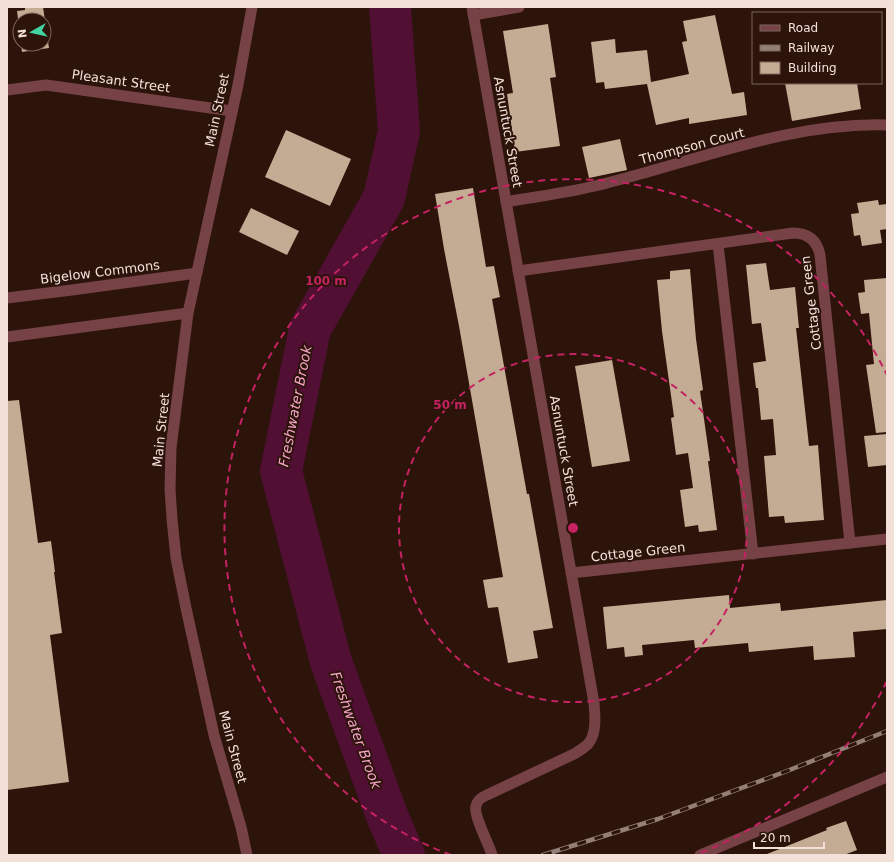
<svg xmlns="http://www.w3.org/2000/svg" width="894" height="862" font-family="'DejaVu Sans',sans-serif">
	<rect width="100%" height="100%" fill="#2c140a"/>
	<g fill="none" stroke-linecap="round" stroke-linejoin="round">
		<!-- river -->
		<path stroke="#500f33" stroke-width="42" d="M 390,7 L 399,131 L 384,198 L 310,329 L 281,471 L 331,662 L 388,818 L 404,855"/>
	</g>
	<!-- building -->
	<g fill="#c4ab93">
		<path d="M 25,7 L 43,7 L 49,48 L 22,52 L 21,44 L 44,44 L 44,20 L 20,20 L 20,34 L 17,11 L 25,10 Z"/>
		<path d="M 715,15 L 732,94 L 744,92 L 747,115 L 689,124 L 689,118 L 656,125 L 647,84 L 605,89 L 604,82 L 596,83 L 591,42 L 615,39 L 616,53 L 647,50 L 651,82 L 689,74 L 682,42 L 687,41 L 683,21 Z"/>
		<path d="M 548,24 L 556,77 L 550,78 L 560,146 L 515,152 L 507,94 L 513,93 L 503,31 Z"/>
		<path d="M 785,83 L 857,83 L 861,109 L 792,121 Z"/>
		<path d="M 286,130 L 351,159 L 330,206 L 265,177 Z"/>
		<path d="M 620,139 L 627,170 L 589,178 L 582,147 Z"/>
		<path d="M 473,188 L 486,267 L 494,266 L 500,297 L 492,299 L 527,494 L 529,494 L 553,628 L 533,631 L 538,658 L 508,663 L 498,607 L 488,608 L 483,580 L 503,577 L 459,326 L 444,249 L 435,194 Z"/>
		<path d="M 878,200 L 879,205 L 887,204 L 887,229 L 880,230 L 882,243 L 862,246 L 860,235 L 854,236 L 851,214 L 859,213 L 857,203 Z"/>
		<path d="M 251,208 L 299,231 L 287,255 L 239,232 Z"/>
		<path d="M 766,263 L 770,290 L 795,287 L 799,328 L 796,328 L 809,446 L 818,445 L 824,520 L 785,523 L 784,516 L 769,517 L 764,456 L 776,455 L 773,419 L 761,420 L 758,388 L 756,388 L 753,363 L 766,361 L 761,323 L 752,324 L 746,265 Z"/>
		<path d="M 690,269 L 696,339 L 703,390 L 700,391 L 710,461 L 708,461 L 717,530 L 699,532 L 698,525 L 685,527 L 680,490 L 693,488 L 688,453 L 676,455 L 671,418 L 674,417 L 662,331 L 657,280 L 670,279 L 670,271 Z"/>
		<path d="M 887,278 L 887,432 L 876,433 L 866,365 L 874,364 L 869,313 L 861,314 L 858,293 L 865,292 L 864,280 Z"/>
		<path d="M 612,360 L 630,461 L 592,467 L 575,366 Z"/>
		<path d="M 19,400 L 38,543 L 51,541 L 55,572 L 54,572 L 62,633 L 50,635 L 69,782 L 7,790 L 7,401 Z"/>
		<path d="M 887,434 L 887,465 L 868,467 L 864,436 Z"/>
		<path d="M 729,595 L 730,608 L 780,603 L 781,611 L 887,600 L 887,629 L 853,632 L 855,657 L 814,660 L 813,646 L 749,652 L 748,643 L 695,648 L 694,640 L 642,645 L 643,655 L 625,657 L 624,647 L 607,649 L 603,607 Z"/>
		<path d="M 846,821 L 857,850 L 844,855 L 767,855 L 767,854 L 827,830 L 826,828 Z"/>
	</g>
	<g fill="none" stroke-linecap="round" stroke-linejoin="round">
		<!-- service -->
		<path stroke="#764245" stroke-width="11" d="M 718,244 L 753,554"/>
		<!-- minor -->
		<g stroke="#764245" stroke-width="11">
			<path d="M 472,7 L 594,703 C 595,715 597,734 588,744 C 584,748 579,751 574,754 L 487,795 C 482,797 477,800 476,806 C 473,815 489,844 492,855"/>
			<path d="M 473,15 L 519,7"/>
			<path d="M 7,90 L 46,85 L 232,111"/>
			<path d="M 506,202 C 540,196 574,192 607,183 C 699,160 791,122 887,125"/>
			<path d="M 518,271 L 793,233 C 808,233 817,240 820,255 L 850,543"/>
			<path d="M 7,298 L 72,290 L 197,273"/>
			<path d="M 7,337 L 188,313"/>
			<path d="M 571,573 L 887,539"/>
			<path d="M 247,855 L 241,827 L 214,735 L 186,608 L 176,558 L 172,519 L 170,489 L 171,448 L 188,313 L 238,85 L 252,7"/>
			<path d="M 700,855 L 887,777"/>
		</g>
		<defs>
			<path id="rail" d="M 543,855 L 658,819 L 787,771 L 887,731"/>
		</defs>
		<!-- rail casing -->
		<use href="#rail" stroke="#947f77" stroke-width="4.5"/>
		<!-- rail -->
		<use href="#rail" stroke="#2c140a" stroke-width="3" stroke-dasharray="9" stroke-linecap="butt"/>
	</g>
	<!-- distance rings -->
	<g fill="none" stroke="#c42261" stroke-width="2" stroke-dasharray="7 5">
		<circle cx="573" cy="528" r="174"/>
		<path d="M887 681A349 349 0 0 1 695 855M451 855A349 349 0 1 1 887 375"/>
	</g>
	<g text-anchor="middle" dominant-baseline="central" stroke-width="4" stroke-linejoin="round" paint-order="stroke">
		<!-- street labels -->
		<g font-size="13" fill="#f2e0d9" stroke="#2c140a">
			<text transform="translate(121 81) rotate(8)">Pleasant Street</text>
			<text transform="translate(217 110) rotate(-78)">Main Street</text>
			<text transform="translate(508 132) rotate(80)">Asnuntuck Street</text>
			<text transform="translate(692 146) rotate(-15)">Thompson Court</text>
			<text transform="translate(100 272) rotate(-7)">Bigelow Commons</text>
			<text transform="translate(811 303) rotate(-97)">Cottage Green</text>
			<text transform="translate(161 430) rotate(-84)">Main Street</text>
			<text transform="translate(564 451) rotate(80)">Asnuntuck Street</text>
			<text transform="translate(638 552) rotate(-6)">Cottage Green</text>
			<text transform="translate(233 747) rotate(75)">Main Street</text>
		</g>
		<!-- water labels -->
		<g font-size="14" font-style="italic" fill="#f6a4c9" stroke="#2c140a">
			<text transform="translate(295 406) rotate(-79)">Freshwater Brook</text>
			<text transform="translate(356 730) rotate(70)">Freshwater Brook</text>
		</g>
	</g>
	<circle cx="573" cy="528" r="6" fill="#c42261" stroke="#2c140a" stroke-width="2"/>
	<g font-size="12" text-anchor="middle" font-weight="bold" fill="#c42261" stroke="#2c140a" stroke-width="4" stroke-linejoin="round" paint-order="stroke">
		<text x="326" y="285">100 m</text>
		<text x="450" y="409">50 m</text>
	</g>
	<!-- border -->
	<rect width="894" height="862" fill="none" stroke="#f2e0d9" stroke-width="16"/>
	<!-- legend -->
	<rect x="752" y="12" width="130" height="72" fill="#2c140a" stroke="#7b665d"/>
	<rect x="760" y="25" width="20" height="6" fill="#764245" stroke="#7b665d"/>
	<text x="788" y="32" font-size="12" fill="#f2e0d9">Road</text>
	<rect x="760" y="45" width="20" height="6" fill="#947f77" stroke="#7b665d"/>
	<text x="788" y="52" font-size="12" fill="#f2e0d9">Railway</text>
	<rect x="760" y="62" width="20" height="12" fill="#c4ab93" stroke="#7b665d"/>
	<text x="788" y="72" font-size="12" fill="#f2e0d9">Building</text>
	<!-- north arrow -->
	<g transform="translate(32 32) rotate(262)"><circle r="19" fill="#2c140a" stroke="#7b665d"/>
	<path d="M0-3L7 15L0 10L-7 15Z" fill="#42d4a1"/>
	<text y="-6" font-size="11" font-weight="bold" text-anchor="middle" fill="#f2e0d9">N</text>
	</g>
	<!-- scale -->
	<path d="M754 842v6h70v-6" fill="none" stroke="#f2e0d9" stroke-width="2"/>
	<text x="760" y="842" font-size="12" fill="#f2e0d9" stroke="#2c140a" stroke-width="3" paint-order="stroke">20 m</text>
</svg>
